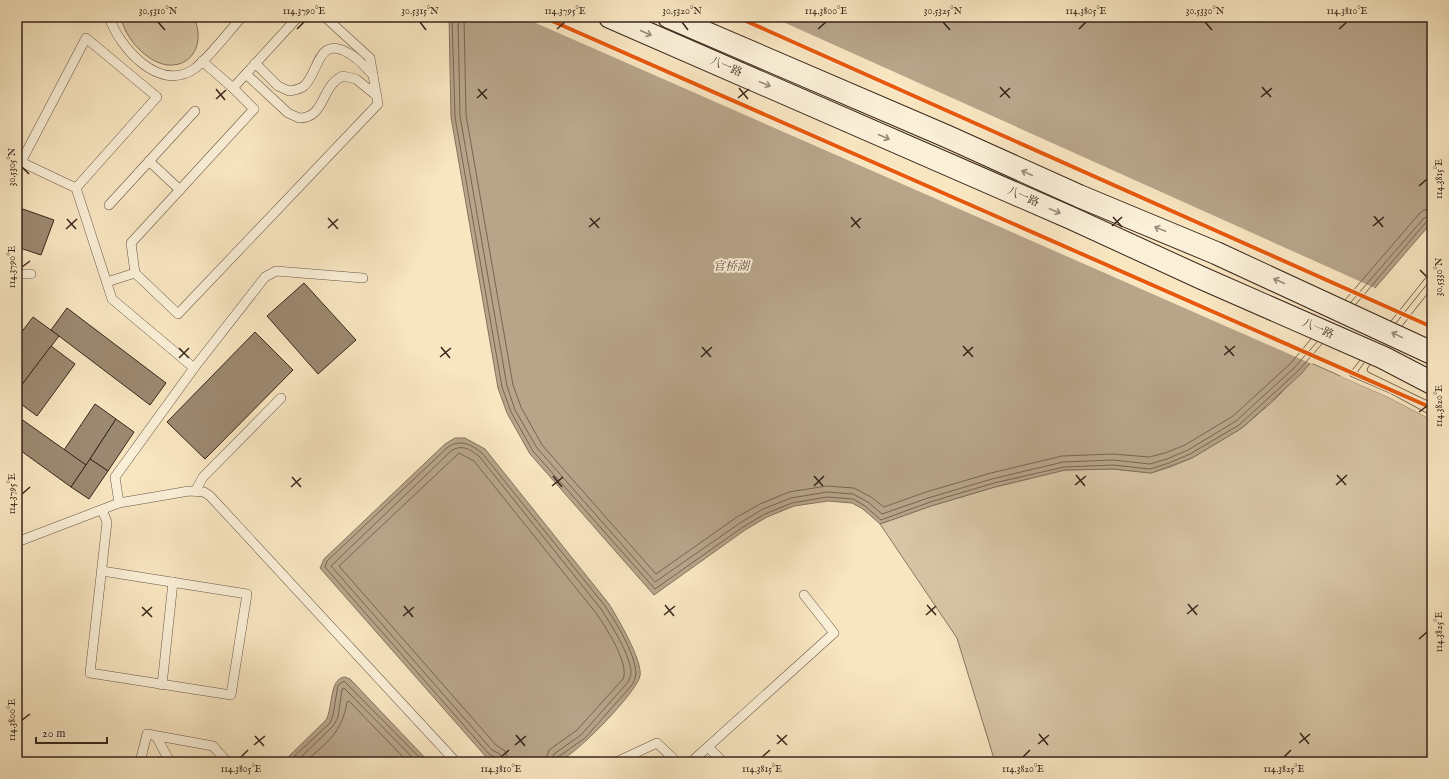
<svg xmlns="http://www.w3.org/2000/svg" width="1449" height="779" font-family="'IM FELL English','Noto Serif SC',serif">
	<rect width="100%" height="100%" fill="#f8e6c1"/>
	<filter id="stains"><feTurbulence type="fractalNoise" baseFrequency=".005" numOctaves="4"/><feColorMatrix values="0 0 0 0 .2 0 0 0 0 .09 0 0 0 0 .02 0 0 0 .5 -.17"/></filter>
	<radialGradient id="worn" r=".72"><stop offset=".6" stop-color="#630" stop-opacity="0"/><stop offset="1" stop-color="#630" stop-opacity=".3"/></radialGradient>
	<!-- green -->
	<g fill="#d7c5a5" stroke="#887560">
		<path d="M 121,17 L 193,17 C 205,37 196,67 168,65 C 147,63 124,37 121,17 Z"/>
		<path d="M 1311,363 L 1388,397 L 1432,420 L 1432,762 L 995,762 L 957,638 L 880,524 L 931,506 L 995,487 L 1065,470 L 1113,469 L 1151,473 L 1170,467 L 1192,458 L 1242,428 L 1271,403 Z"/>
	</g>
	<!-- water -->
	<g fill="#b7a489" stroke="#84715d">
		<path d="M 449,17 L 1432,17 L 1432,222 L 1301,374 L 1242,428 L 1192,458 L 1151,473 L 1113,469 L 1065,470 L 995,487 L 931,506 L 880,524 L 863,509 L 852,503 L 828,501 L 794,506 L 767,517 L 745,530 L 654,595 L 530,454 L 507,413 L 498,388 L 451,117 Z"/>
		<path d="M 455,438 L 465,438 L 485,449 L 609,604 C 617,617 643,661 640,676 C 637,692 573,759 556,762 C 548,764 508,764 498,762 C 495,761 491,759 487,758 L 320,568 L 324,559 L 445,444 Z"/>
		<path d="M 345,677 L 350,679 L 429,762 L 283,762 L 326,720 C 333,708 329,678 345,677 Z"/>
	</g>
	<!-- pier -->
	<g fill="#f8e6c1">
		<path d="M 522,17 L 772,17 L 1377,289 L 1312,364 Z"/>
		<path d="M 1400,300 L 1432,315 L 1432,420 L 1388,397 L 1340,376 Z"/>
	</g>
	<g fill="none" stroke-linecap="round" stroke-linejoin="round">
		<!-- shore -->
		<g stroke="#786452" stroke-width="1">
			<path d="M 452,17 L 455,117 L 502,387 L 511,412 L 533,451 L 655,589 L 743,527 L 765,514 L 792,503 L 827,497 L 853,499 L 865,506 L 881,520 L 930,502 L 994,483 L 1064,467 L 1113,465 L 1150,469 L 1169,463 L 1190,454 L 1239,425 L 1298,371 L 1322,344"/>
			<path d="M 458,17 L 460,116 L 507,386 L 515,410 L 537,448 L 655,582 L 740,523 L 763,509 L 791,498 L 827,492 L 853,494 L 868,502 L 882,514 L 928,498 L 992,479 L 1063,462 L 1113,460 L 1150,464 L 1167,459 L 1188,450 L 1236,421 L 1294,368 L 1317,342"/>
			<path d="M 464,17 L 466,115 L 513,385 L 521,407 L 542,445 L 656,574 L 737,517 L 760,504 L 789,492 L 827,486 L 854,488 L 871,497 L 884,507 L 926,492 L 991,473 L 1062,456 L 1113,454 L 1149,457 L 1165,453 L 1185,445 L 1233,416 L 1290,364 L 1311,339"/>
			<path d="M 1345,300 L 1419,214 L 1424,210 L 1432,209"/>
			<path d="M 1351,302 L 1424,218 L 1432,215"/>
			<path d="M 1356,304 L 1427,221 L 1432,220"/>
			<path d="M 1391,321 L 1432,270"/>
			<path d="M 1396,323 L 1432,278"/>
			<path d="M 1402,326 L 1432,288"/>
			<path d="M 1360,360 L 1350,373 L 1350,376 L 1390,393 L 1432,416"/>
			<path d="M 1364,363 L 1358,371 L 1358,374 L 1392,389 L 1432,410"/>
			<path d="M 1370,365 L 1367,369 L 1368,372 L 1432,403"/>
			<path d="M 288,762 L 330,723 L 333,715 L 338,685 L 344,681 L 424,762"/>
			<path d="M 296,762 L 334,725 L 338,717 L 342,689 L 344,688 L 417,762"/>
			<path d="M 305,762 C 327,742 342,733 347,702 L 349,701 L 408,762"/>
			<path d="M 498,762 L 496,758 L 489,754 L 325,567 L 327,561 L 448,447 C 461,439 470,444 482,453 L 605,606 C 617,624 634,651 636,673 C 636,677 634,681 632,685 L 585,738 L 558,757 L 556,762"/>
			<path d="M 503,762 L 500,754 L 492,750 L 331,566 L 451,451 C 462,444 469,449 479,456 L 601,609 C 611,624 631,656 631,673 C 631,676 629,679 628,682 L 581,735 L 554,754 L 551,762"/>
			<path d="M 509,762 L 505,751 L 496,745 L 339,566 L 459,453 L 474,461 L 596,613 C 605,626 630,664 623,679 L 577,730 L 549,750 L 545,762"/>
		</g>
	</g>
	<!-- building -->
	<g fill="#9c8971" stroke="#38251b">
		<path d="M 17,207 L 54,220 L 41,255 L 17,247 Z"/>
		<path d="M 304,283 L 356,340 L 318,374 L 267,316 Z"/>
		<path d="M 67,308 L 166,383 L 150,405 L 51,330 Z"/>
		<path d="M 33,317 L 59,336 L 17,391 L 17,338 Z"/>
		<path d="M 255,332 L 293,370 L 205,459 L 167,422 Z"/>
		<path d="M 51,346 L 75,364 L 37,416 L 17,401 L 17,391 Z"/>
		<path d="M 95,404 L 116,419 L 86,465 L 64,450 Z"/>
		<path d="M 17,416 L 86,465 L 71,487 L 17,448 Z"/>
		<path d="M 116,419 L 134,432 L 108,471 L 90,459 Z"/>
		<path d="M 90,459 L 108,471 L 89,499 L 71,487 Z"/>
	</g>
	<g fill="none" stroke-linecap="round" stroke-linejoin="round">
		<defs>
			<g id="service">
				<path d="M 109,17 C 119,47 159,93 194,69 C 208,59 229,31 242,17"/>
				<path d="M 298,17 L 233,88 L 254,109 L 131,243 L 135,273 L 178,314 L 378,104 L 370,58 L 325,17"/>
				<path d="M 202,61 L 233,88"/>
				<path d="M 255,63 L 278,86 L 289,91 C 294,90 299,90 304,86 C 319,74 317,33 350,54 C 359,59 366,68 373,75"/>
				<path d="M 246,74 L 288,113 L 299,118 C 326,118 320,86 343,76 L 356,79 L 377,96"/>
				<path d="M 149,161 L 180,190"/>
				<path d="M 76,188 L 157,97 L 86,38 L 21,162 L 76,188 L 112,299 L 194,368 L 115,477 L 119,503"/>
				<path d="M 109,205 L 195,111"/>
				<path d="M 17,274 L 31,274"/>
				<path d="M 107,282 L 135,273"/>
				<path d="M 194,368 L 265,277 L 276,271 L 363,278"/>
				<path d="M 196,490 L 203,477 L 281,398"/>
				<path d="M 17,542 L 119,503 L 189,491 L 204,492 L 210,496 L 456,762"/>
				<path d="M 102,571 L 247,594 L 231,695 L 90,673 L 107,522 L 102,510"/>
				<path d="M 162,685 L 173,582"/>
				<path d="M 156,736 L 170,762"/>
				<path d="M 708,747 L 723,762"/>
				<path d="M 140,762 L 147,734 L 213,746 L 227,762"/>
				<path d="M 616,762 L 657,743 L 677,762"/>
				<path d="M 691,762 L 834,633 L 804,595"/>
			</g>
			<g id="secondary">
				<path d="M 610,17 L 1071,218 L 1204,279 L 1384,358 L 1432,383"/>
				<path d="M 669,17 L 946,136 L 1079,196 L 1216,253 L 1432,353"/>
			</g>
		</defs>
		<!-- service casing -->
		<use href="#service" stroke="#685544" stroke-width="10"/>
		<!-- secondary casing -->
		<use href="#secondary" stroke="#38251b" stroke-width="24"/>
		<!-- service -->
		<use href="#service" stroke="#faefd7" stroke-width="9"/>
		<!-- secondary -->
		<use href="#secondary" stroke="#faefd7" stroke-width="22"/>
		<defs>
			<g id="cycleway">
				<path d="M 543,17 L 1432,408"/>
				<path d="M 737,17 L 1432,327"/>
			</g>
		</defs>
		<!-- cycleway casing -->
		<use href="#cycleway" stroke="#faefd7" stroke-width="6"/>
		<!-- cycleway -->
		<use href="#cycleway" stroke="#e8590c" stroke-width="4"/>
	</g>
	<!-- one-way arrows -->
	<defs><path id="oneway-shaft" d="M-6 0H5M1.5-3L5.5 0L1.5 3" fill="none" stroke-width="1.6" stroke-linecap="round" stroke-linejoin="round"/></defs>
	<g stroke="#998a79">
		<use href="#oneway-shaft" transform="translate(646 33) rotate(24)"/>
		<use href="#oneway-shaft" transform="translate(765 84) rotate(23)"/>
		<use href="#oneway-shaft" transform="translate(884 137) rotate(24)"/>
		<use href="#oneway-shaft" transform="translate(1027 173) rotate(-156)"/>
		<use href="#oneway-shaft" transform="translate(1055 211) rotate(23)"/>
		<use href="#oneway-shaft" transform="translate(1160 229) rotate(-158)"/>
		<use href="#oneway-shaft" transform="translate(1279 281) rotate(-156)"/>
		<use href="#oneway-shaft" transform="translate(1397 335) rotate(-154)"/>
	</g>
	<!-- ticks -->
	<path fill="none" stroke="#38251b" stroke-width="1.5" d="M 158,22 L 165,30M 420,22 L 426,30M 682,22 L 688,30M 943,22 L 950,30M 1205,22 L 1212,30M 297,29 L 304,22M 557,29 L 565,22M 818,29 L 826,22M 1079,29 L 1086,22M 1339,29 L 1347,22M 1000,87 L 1010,98M 1262,87 L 1271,97M 739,88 L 748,99M 216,89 L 225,100M 478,89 L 487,99M 1000,97 L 1010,88M 1261,97 L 1272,88M 477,98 L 487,89M 738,98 L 749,89M 216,99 L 226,90M 22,167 L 29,174M 1419,186 L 1427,179M 1374,216 L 1383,227M 851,217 L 860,228M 1113,217 L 1122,227M 328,218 L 338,229M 590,218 L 599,228M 67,219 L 76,229M 1112,226 L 1122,217M 1373,226 L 1384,217M 589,227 L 600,218M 851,227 L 861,218M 328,228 L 338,219M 66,229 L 77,219M 22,267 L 30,261M 1420,270 L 1427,277M 963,346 L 973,357M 1225,346 L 1234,356M 441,347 L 450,358M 702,347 L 711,357M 179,348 L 189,358M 1224,355 L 1235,346M 963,356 L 973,347M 440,357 L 451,348M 701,357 L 712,347M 179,358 L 189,348M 1419,412 L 1427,406M 1076,475 L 1085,486M 1337,475 L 1346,485M 553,476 L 562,487M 814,476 L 823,486M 292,477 L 301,487M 1075,485 L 1086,476M 1336,485 L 1347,475M 552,486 L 563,477M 814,486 L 824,476M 291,487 L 301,478M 22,494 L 30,487M 1188,604 L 1197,615M 665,605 L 674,616M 927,605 L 936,615M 404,606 L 413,617M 142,607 L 152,617M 1187,614 L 1198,605M 664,615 L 675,606M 926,615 L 936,606M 142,616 L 152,607M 403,616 L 414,607M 1419,639 L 1427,632M 22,720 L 30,714M 1300,733 L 1309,744M 1039,734 L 1048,745M 516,735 L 525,746M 777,735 L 787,745M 255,736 L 264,746M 1299,743 L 1310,734M 777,744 L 787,735M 1038,744 L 1049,735M 254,745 L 265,736M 515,745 L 526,736M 241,757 L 248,750M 501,757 L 509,750M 762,757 L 770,750M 1023,757 L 1030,750M 1284,757 L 1291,750"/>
	<g text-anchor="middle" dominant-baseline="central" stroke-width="4" stroke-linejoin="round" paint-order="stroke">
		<!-- street labels -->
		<g font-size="11" fill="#38251b" stroke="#faefd7">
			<text transform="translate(726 67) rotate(23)">八一路</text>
			<text transform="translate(1023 197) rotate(23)">八一路</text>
			<text transform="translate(1318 329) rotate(24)">八一路</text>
		</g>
		<!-- water labels -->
		<g font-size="12" font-style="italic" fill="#645142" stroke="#faefd7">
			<text x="731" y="266">官桥湖</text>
		</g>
	</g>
	<!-- margin -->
	<rect width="1449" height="779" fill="none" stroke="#f8e6c1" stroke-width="44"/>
	<!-- scale -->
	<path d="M36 737v6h71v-6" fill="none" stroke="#38251b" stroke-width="2"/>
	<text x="42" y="737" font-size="12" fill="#38251b" stroke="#faefd7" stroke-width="3" paint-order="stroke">20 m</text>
	<rect x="22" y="22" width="1405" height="735" fill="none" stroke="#38251b" stroke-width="1.5"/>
	<g font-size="10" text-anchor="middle" fill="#38251b">
		<text x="158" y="14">30.5310°N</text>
		<text x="304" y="14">114.3790°E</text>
		<text x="420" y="14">30.5315°N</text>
		<text x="565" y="14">114.3795°E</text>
		<text x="682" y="14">30.5320°N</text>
		<text x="826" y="14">114.3800°E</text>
		<text x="943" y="14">30.5325°N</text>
		<text x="1086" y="14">114.3805°E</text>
		<text x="1205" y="14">30.5330°N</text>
		<text x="1347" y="14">114.3810°E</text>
		<text transform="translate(11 167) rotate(-90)" y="4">30.5305°N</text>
		<text transform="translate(1438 179) rotate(-90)" y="4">114.3815°E</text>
		<text transform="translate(11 267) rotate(-90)" y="4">114.3790°E</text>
		<text transform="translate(1438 277) rotate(-90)" y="4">30.5330°N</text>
		<text transform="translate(1438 406) rotate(-90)" y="4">114.3820°E</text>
		<text transform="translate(11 494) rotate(-90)" y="4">114.3795°E</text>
		<text transform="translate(1438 632) rotate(-90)" y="4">114.3825°E</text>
		<text transform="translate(11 720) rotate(-90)" y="4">114.3800°E</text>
		<text x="241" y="772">114.3805°E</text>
		<text x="501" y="772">114.3810°E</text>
		<text x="762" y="772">114.3815°E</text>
		<text x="1023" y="772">114.3820°E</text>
		<text x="1284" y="772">114.3825°E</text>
	</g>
	<rect width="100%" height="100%" filter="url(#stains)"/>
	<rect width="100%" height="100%" fill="url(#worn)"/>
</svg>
